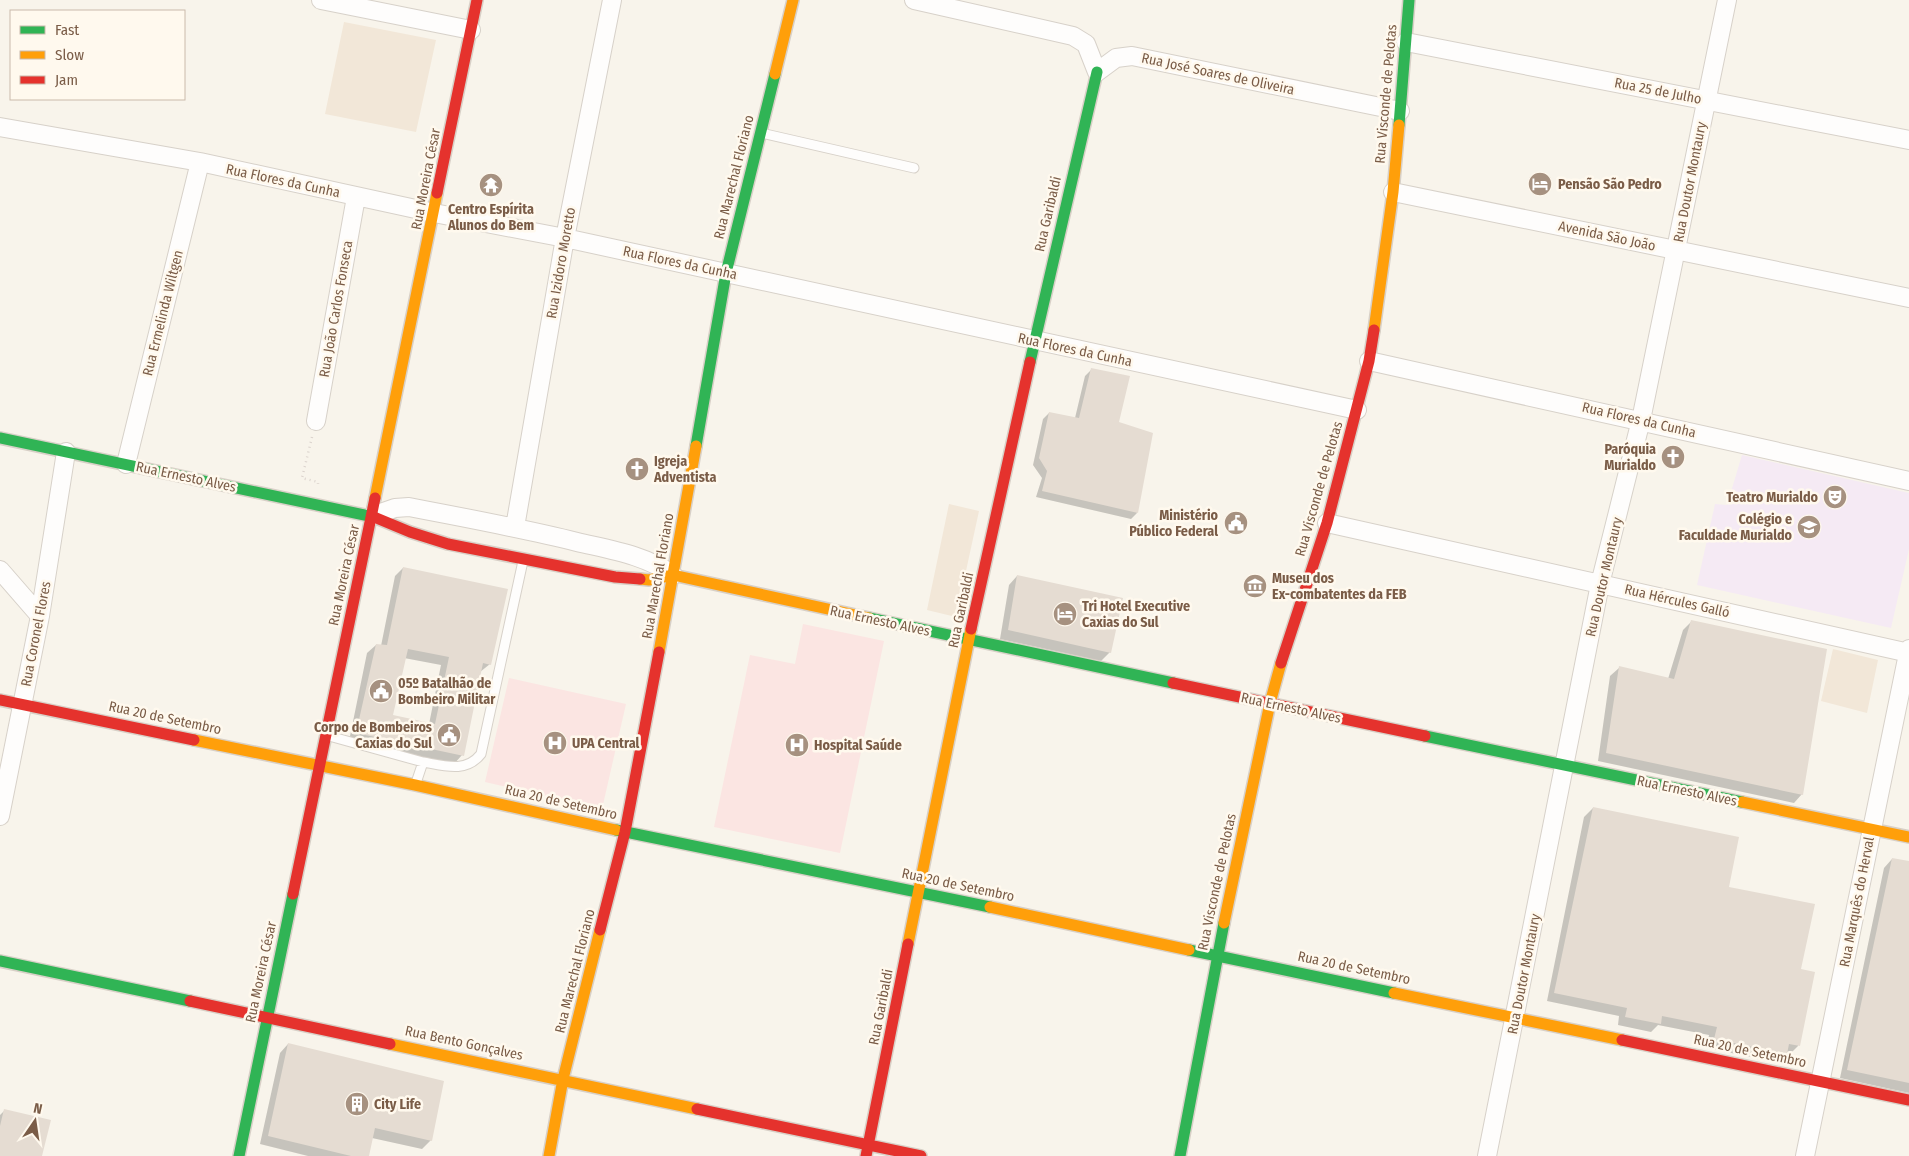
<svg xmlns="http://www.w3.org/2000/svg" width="1909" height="1156" font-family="'Fira Sans Condensed',sans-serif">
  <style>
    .residential { fill: #f2e7d8 }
    .education { fill: #f5eaf4 }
    .medical { fill: #fbe5e2 }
    .shadow { fill: #0003; fill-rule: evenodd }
    .building { fill: #e5dcd2; fill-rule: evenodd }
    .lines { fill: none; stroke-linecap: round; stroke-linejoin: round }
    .lane-casing { stroke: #d7d1c9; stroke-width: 11 }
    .street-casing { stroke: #d7d1c9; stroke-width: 20 }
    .fast-casing { stroke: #d8d0c7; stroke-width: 14 }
    .slow-casing { stroke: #d8d0c7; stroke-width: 14 }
    .jam-casing { stroke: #d8d0c7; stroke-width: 14 }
    .path { stroke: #dbd3cd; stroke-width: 2.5; stroke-dasharray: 1 4; stroke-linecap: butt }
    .lane { stroke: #fefdfc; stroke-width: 9 }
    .street { stroke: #fefdfc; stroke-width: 18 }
    .fast { stroke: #30b455; stroke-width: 11 }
    .slow { stroke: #ff9f0a; stroke-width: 11 }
    .jam { stroke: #e5322d; stroke-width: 11 }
    .labels { text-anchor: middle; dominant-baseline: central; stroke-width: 5; stroke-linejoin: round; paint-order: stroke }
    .street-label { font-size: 14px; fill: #7a5c47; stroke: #fff9ee }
    .poi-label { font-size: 14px; font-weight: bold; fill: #7a5c47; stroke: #fff9ee; text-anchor: start }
  </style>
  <rect width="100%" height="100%" fill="#f8f4eb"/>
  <!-- residential -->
  <path class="residential" d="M344,22L436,40L416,132L325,114Z
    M949,504L979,511L956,617L927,610Z
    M1833,649L1878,660L1867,713L1821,701Z"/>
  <!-- education -->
  <path class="education" d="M1742,455L1909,493V549L1891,628L1697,585L1715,504L1727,505Z"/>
  <!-- medical -->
  <path class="medical" d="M803,624L884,641L840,853L714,827L750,655L795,664Z
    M509,678L626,704L602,809L485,782Z"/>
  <!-- shadow -->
  <path class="shadow" d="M1091,370L1118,423L1137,513L1131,519L1036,497L1042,478L1033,465L1043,419L1049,413L1075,418L1085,376Z
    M403,568L490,664L480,672L462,755L454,764L349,741L367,653L376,645L381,646L395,576ZM404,658L441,665L429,724L392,716Z
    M1017,576L1110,652L1101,661L1000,639L1009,585Z
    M1691,622L1802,794L1794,803L1598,761L1610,676L1619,668L1668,679L1683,630Z
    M1593,808L1727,888L1800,970L1813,973L1798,1046L1790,1054L1786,1053L1777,1062L1706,1048L1709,1035L1658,1025L1651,1032L1618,1025L1619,1016L1547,1001L1584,817Z
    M1892,859L1909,862V1093L1840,1078L1884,868Z
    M288,1044L431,1140L422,1149L372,1138L368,1156H308L260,1144L280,1053Z
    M5,1110L41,1156H0V1115Z"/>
  <!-- building -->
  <path class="building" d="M1091,368L1130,376L1119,422L1153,433L1138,513L1042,491L1047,471L1039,458L1049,412L1079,418Z
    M403,567L508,589L491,665L483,663L464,756L356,733L376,644L387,645ZM408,649L449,657L435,724L393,715Z
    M1017,575L1123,598L1111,653L1008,630Z
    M1691,620L1827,649L1803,795L1606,753L1619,666L1674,679Z
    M1593,807L1739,837L1729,887L1815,904L1801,969L1815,972L1800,1046L1789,1044L1787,1054L1714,1039L1717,1027L1662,1016L1661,1024L1625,1017L1627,1008L1554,993Z
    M1892,858L1909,861V1083L1847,1070Z
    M288,1043L444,1081L432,1141L375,1128L369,1156H351L268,1136Z
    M4,1109L51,1120L42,1156H0V1126Z"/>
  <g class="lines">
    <!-- lane casing -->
    <g class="lane-casing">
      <path id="lane" d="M761,133L914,168
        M329,736L423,762
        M416,783L423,762C445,766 466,773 481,754L523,561"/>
    </g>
    <!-- street casing -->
    <g class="street-casing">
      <path id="street" d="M321,0L471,30
        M914,0L1073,36L1086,44L1097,72L1116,58L1132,56L1400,111
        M1406,42L1909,140
        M0,127L200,162L434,213L565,238L1357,410
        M1393,192L1909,298
        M1369,361L1909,481
        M316,421L356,197
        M126,464L200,162
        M372,516L395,508L409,507C465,518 521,528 577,542C611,550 645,555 673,575
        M1327,523L1909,653
        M515,527L565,238L612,0
        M0,570L40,616
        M0,816L40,616L66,452
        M1487,1156L1600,584L1641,420L1727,0
        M1805,1156L1909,649"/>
    </g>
    <!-- fast casing -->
    <g class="fast-casing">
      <path id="fast" d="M1399,125L1409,0
        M1030,362L1097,72
        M0,438L374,517
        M696,446L726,273L775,74
        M869,618L1173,683
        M1425,736L1742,802
        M616,830L990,907
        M1189,950L1394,993
        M0,961L190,1001
        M239,1156L293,894
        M1180,1156L1224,923"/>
    </g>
    <!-- slow casing -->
    <g class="slow-casing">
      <path id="slow" d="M775,74L793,0
        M1374,330L1393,192L1399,125
        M375,498L437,193
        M640,579L649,580L673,575L869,618
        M659,652L696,446
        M194,740L415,785L616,830
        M1742,802L1909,837
        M990,907L1189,950
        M1224,923L1270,703L1281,663
        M908,944L971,629
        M1394,993L1622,1040
        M390,1044L697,1109
        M549,1156L563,1079L600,930"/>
    </g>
    <!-- jam casing -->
    <g class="jam-casing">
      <path id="jam" d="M437,193L477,0
        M374,517L410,532L448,544L615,577L640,579
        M971,629L1030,362
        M1281,663L1327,523L1369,361L1374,330
        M1173,683L1425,736
        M0,700L194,740
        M293,894L375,498
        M600,930L625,832L659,652
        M190,1001L390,1044
        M1622,1040L1909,1100
        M697,1109L921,1156
        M866,1156L908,944"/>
    </g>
    <!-- path -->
    <path class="path" d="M312,437L302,478L318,482V484"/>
    <!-- lane -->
    <use href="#lane" class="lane"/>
    <!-- street -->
    <use href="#street" class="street"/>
    <!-- fast -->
    <use href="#fast" class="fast"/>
    <!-- slow -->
    <use href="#slow" class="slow"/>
    <!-- jam -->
    <use href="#jam" class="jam"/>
  </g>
  <!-- icons -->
  <defs>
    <g id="hotel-disc" transform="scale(1.25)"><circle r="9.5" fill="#a69180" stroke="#fff9ee"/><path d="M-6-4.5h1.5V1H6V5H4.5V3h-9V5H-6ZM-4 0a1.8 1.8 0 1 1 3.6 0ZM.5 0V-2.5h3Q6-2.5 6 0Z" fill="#fff"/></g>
    <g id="temple-disc" transform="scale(1.25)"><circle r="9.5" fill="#a69180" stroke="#fff9ee"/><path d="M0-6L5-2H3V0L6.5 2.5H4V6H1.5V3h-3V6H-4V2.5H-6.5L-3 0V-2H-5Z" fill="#fff"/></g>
    <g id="church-disc" transform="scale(1.25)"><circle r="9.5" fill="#a69180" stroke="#fff9ee"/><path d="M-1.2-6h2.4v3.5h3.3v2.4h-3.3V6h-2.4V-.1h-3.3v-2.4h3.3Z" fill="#fff"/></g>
    <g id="theatre-disc" transform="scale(1.25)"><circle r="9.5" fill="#a69180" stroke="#fff9ee"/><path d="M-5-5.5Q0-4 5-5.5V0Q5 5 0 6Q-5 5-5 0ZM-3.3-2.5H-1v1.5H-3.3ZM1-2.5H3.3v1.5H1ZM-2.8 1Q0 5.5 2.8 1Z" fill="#fff"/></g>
    <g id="civic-disc" transform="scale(1.25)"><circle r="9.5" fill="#a69180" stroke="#fff9ee"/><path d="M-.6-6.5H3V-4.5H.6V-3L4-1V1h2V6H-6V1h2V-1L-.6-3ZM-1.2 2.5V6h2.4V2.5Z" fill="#fff"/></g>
    <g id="school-disc" transform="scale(1.25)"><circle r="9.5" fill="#a69180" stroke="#fff9ee"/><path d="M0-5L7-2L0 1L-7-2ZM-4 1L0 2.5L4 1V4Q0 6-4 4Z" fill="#fff"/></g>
    <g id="museum-disc" transform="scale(1.25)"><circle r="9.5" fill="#a69180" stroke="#fff9ee"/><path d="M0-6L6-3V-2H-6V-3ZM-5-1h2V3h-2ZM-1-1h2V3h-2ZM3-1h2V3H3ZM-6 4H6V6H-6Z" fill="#fff"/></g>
    <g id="hospital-disc" transform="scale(1.25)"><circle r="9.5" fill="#a69180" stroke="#fff9ee"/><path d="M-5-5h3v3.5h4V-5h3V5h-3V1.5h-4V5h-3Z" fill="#fff"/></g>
    <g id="building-disc" transform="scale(1.25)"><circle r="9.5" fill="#a69180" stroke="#fff9ee"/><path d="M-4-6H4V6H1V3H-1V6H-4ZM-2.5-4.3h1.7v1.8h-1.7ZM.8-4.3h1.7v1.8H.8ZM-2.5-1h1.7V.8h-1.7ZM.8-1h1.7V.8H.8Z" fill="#fff"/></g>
  </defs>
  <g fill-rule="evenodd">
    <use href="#hotel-disc" x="1540" y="184"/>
    <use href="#temple-disc" x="491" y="185"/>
    <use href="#church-disc" x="1673" y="457"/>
    <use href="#church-disc" x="637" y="469"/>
    <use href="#theatre-disc" x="1835" y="497"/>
    <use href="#civic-disc" x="1236" y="523"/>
    <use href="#school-disc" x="1809" y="527"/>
    <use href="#museum-disc" x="1255" y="586"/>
    <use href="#hotel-disc" x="1065" y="614"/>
    <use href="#civic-disc" x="381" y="691"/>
    <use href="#civic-disc" x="449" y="735"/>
    <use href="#hospital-disc" x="555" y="743"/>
    <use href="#hospital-disc" x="797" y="745"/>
    <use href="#building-disc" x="357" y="1104"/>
  </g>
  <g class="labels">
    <!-- street labels -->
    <g class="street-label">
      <text transform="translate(1218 74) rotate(12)">Rua José Soares de Oliveira</text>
      <text transform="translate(1658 91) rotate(11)">Rua 25 de Julho</text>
      <text transform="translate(1386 94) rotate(-85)">Rua Visconde de Pelotas</text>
      <text transform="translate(734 177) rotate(-76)">Rua Marechal Floriano</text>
      <text transform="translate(426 179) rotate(-79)">Rua Moreira César</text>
      <text transform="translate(283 181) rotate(12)">Rua Flores da Cunha</text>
      <text transform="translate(1690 182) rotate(-79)">Rua Doutor Montaury</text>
      <text transform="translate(1048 214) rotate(-77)">Rua Garibaldi</text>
      <text transform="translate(1607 236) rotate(12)">Avenida São João</text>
      <text transform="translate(561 263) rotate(-80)">Rua Izidoro Moretto</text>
      <text transform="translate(680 263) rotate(12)">Rua Flores da Cunha</text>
      <text transform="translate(336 309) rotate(-80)">Rua João Carlos Fonseca</text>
      <text transform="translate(163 313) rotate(-76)">Rua Ermelinda Wiltgen</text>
      <text transform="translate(1075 350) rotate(12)">Rua Flores da Cunha</text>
      <text transform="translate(1639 420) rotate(13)">Rua Flores da Cunha</text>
      <text transform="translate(186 477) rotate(12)">Rua Ernesto Alves</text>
      <text transform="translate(1319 489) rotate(-74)">Rua Visconde de Pelotas</text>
      <text transform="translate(344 575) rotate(-78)">Rua Moreira César</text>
      <text transform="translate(658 576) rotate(-80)">Rua Marechal Floriano</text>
      <text transform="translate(1604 577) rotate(-77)">Rua Doutor Montaury</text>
      <text transform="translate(1677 601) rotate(13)">Rua Hércules Galló</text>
      <text transform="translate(961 610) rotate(-78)">Rua Garibaldi</text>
      <text transform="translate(880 621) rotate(12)">Rua Ernesto Alves</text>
      <text transform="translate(36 634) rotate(-79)">Rua Coronel Flores</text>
      <text transform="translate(1291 708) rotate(12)">Rua Ernesto Alves</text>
      <text transform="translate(165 718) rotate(12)">Rua 20 de Setembro</text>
      <text transform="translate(1687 791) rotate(12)">Rua Ernesto Alves</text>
      <text transform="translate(561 802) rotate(13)">Rua 20 de Setembro</text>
      <text transform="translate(1217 882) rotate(-78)">Rua Visconde de Pelotas</text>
      <text transform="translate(958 885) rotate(12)">Rua 20 de Setembro</text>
      <text transform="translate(1857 902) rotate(-79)">Rua Marquês do Herval</text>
      <text transform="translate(1354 968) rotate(12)">Rua 20 de Setembro</text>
      <text transform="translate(575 971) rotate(-76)">Rua Marechal Floriano</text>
      <text transform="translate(261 972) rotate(-78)">Rua Moreira César</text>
      <text transform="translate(1524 974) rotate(-79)">Rua Doutor Montaury</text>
      <text transform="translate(881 1007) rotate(-79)">Rua Garibaldi</text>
      <text transform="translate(464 1043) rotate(12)">Rua Bento Gonçalves</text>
      <text transform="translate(1750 1051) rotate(12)">Rua 20 de Setembro</text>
    </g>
    <!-- poi labels -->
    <g class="poi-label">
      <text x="1558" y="184">Pensão São Pedro</text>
      <text x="491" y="209" text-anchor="middle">Centro Espírita<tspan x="491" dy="16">Alunos do Bem</tspan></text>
      <text x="1656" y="449" text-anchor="end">Paróquia<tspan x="1656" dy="16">Murialdo</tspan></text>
      <text x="654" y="461">Igreja<tspan x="654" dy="16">Adventista</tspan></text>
      <text x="1818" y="497" text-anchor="end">Teatro Murialdo</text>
      <text x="1218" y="515" text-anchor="end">Ministério<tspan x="1218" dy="16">Público Federal</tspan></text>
      <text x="1792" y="519" text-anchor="end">Colégio e<tspan x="1792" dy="16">Faculdade Murialdo</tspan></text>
      <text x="1272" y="578">Museu dos<tspan x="1272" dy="16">Ex-combatentes da FEB</tspan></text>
      <text x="1082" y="606">Tri Hotel Executive<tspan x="1082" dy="16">Caxias do Sul</tspan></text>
      <text x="398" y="683">05º Batalhão de<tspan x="398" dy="16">Bombeiro Militar</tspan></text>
      <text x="432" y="727" text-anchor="end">Corpo de Bombeiros<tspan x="432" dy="16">Caxias do Sul</tspan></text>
      <text x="572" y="743">UPA Central</text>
      <text x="814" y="745">Hospital Saúde</text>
      <text x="374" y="1104">City Life</text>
    </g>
  </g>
  <!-- legend -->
  <rect x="10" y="10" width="175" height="90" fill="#fff9ee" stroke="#cabaab"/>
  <rect x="20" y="26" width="25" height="8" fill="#30b455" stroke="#cabaab"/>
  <text x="55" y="35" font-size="15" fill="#7a5c47">Fast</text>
  <rect x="20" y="51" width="25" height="8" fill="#ff9f0a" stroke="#cabaab"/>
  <text x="55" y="60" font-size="15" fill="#7a5c47">Slow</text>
  <rect x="20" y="76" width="25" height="8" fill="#e5322d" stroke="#cabaab"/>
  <text x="55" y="85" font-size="15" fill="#7a5c47">Jam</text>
  <!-- north arrow -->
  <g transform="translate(35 1121) rotate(13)" stroke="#fff9ee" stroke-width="4" paint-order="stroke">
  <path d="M0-4L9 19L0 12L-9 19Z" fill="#7a5c47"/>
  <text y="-8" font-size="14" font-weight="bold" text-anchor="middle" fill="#7a5c47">N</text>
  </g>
</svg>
